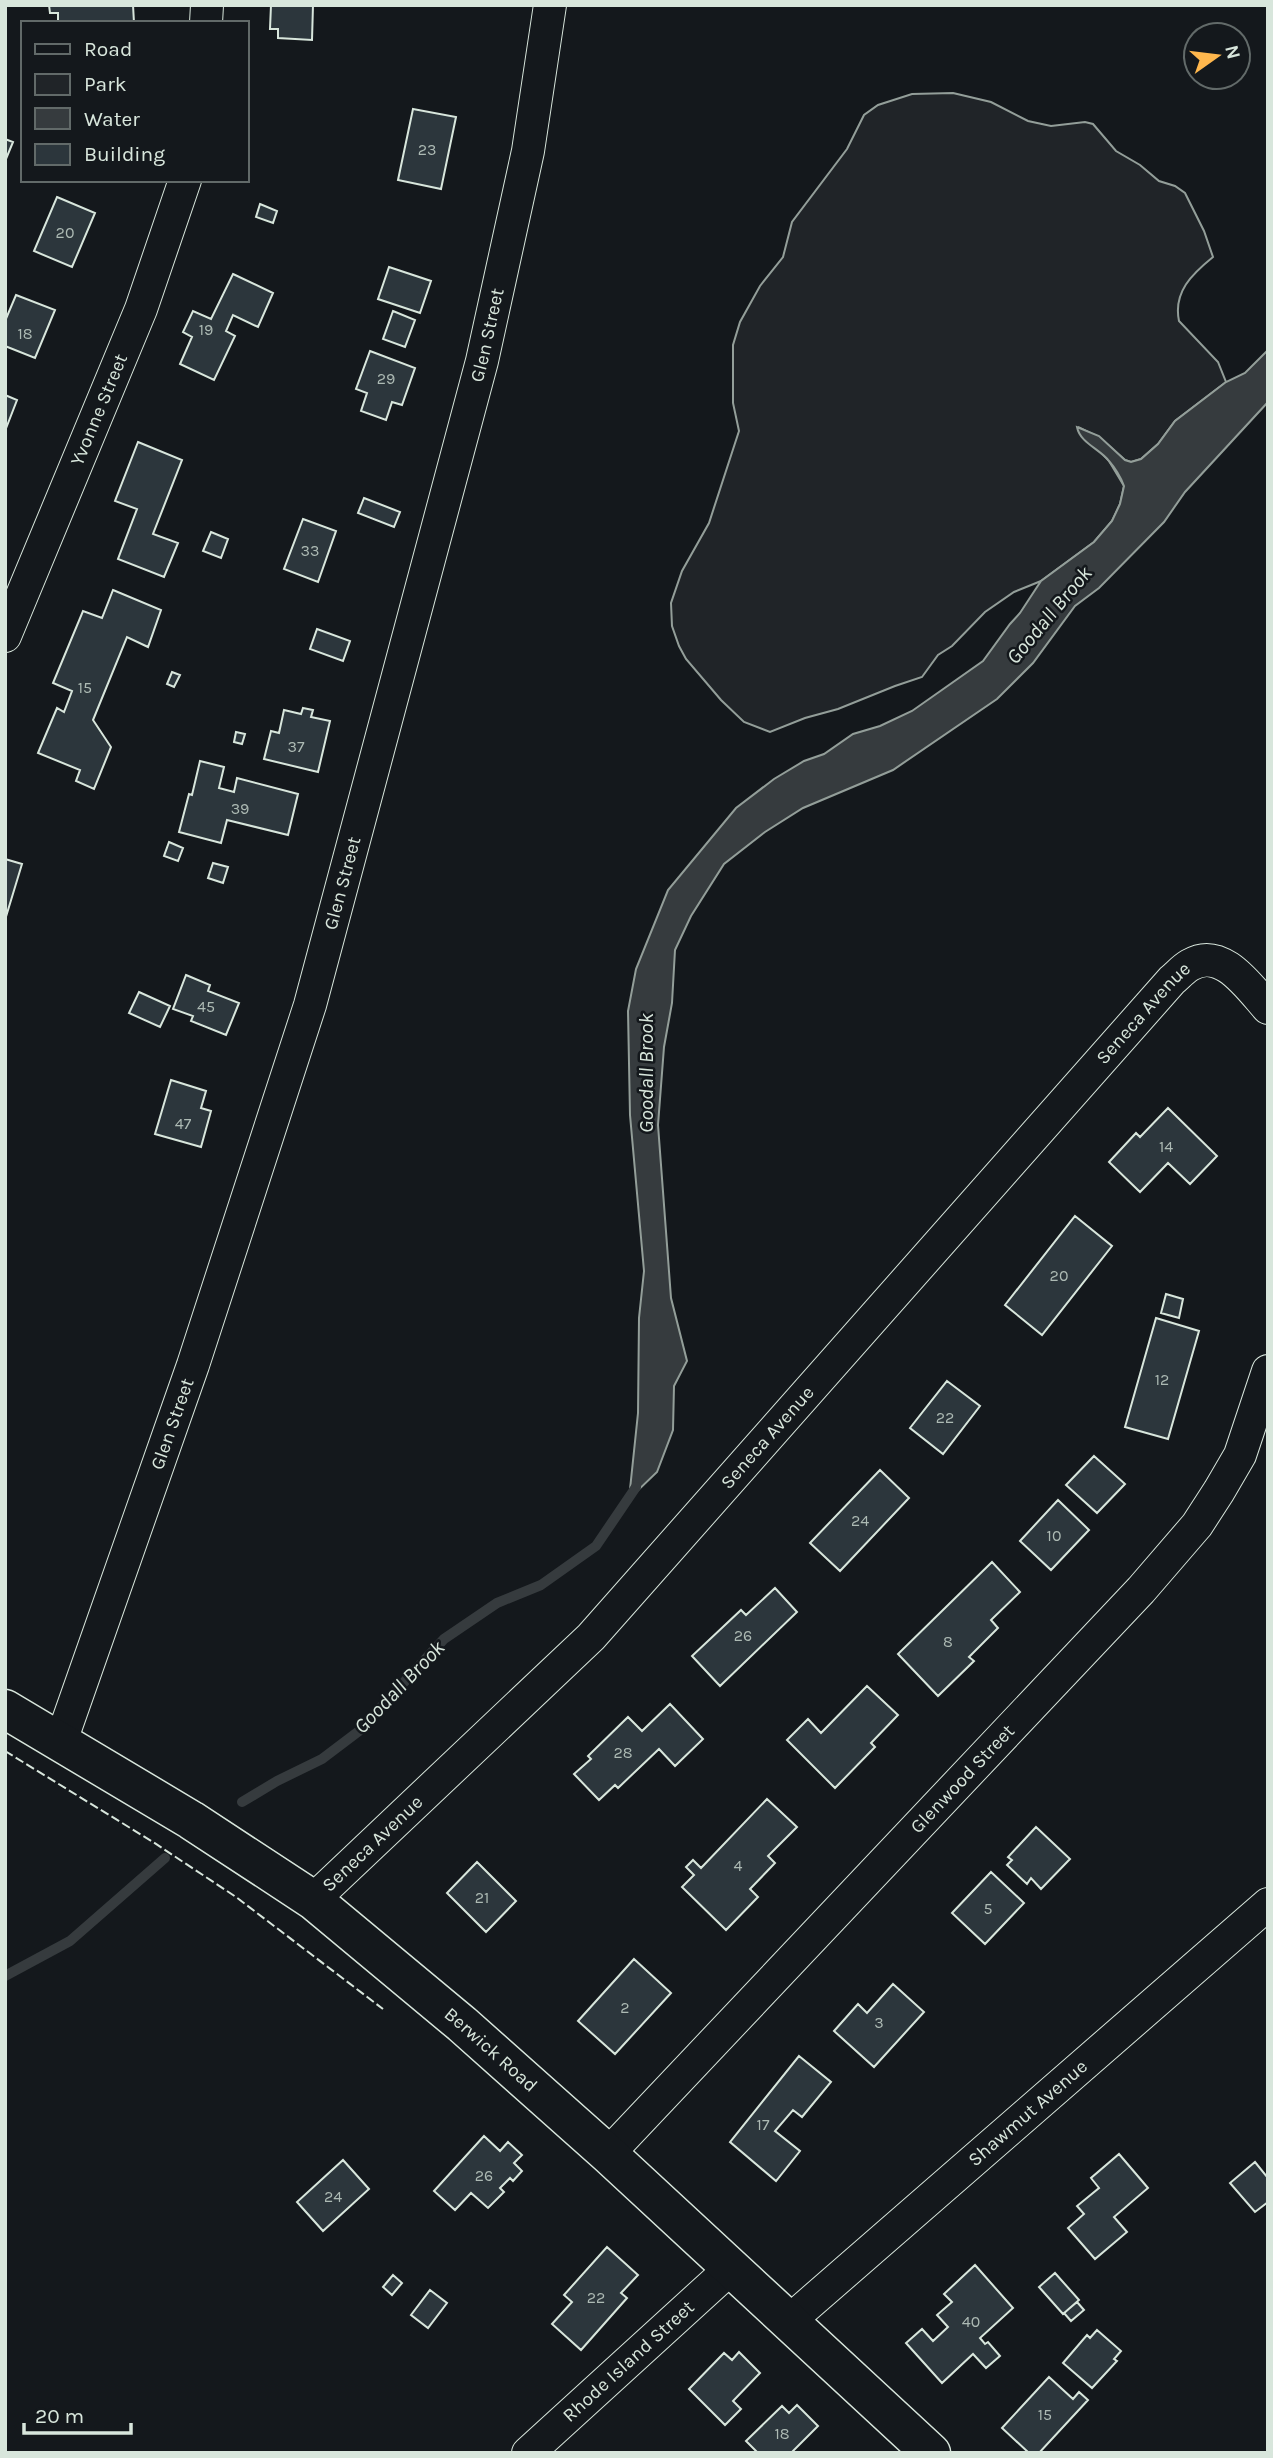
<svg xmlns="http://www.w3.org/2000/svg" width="1273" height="2458" font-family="Karla,sans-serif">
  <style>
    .green { fill: #202428; stroke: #939e99; stroke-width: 2 }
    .water { fill: #363b3e; stroke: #939e99; stroke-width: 2 }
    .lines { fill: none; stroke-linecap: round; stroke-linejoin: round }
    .stream { stroke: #363b3e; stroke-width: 10 }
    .building { fill: #2c363c; stroke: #d8e6dc; stroke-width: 2 }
    .street-casing { stroke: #d8e6dc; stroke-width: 34 }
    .secondary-casing { stroke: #d8e6dc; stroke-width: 41 }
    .street { stroke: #14181c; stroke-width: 32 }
    .secondary { stroke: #14181c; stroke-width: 38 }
    .fence { stroke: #d8e6dc; stroke-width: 2; stroke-dasharray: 9 3.5; stroke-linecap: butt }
    .labels { text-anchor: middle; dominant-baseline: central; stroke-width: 5; stroke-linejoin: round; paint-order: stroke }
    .number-label { font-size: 16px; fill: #adbab4 }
    .street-label { font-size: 19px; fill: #d8e6dc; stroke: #14181c }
    .water-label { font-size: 21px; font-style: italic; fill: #d8e6dc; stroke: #14181c }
  </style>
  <rect width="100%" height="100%" fill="#14181c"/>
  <!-- green -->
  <path class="green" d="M953,93L991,102L1028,121L1051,126L1085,122L1093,124L1116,151L1140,165L1159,181L1175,186L1185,193L1204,231L1213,257C1192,274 1173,292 1179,321L1218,362L1226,382L1175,421L1158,444L1141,459L1131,462L1125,460L1099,437L1078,427L1109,461L1124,486L1120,504L1112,521L1094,542L1041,581L1014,592L985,612L952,646L938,655L922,677L895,686L838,709L805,718L770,732L744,722L721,700L686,659L679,646L672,626L671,603L682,571L709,523L739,431L733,403V345L740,322L760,286L783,257L792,222L847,149L864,115L878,105L912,94Z"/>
  <!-- water -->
  <path class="water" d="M1268,350V402L1185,492L1164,522L1099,588L1075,606L1033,663L997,699L893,770L803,808L765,832L724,864L691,916L675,950L672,1003L664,1047L658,1125L671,1298L687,1361L674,1386L673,1430L657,1472L629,1499L638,1413L639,1318L644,1271L630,1115L628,1011L636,969L668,890L736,808L774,779L804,761L824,754L853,734L880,726L912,711L983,661L1010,624L1020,613L1041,581L1094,542L1112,521L1120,504L1124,486C1121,478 1115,468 1109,461C1100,449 1080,443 1077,427L1099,436L1125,460L1131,462L1141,459L1158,444L1175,421L1226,382L1245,373Z"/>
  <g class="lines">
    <!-- stream -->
    <path class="stream" d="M242,1802L277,1781L322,1759L359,1731L444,1639L497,1603L541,1585L596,1546L636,1487
      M5,1976L70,1941L165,1858"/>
  </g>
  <!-- building -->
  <path class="building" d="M49,5H133L134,23H58V13H50Z
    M271,5H313L312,40L278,38V29H270Z
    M413,109L456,117L441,189L398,180Z
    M5,139L13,142L6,159H5Z
    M57,197L95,213L72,267L34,251Z
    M260,204L277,211L273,223L256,217Z
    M389,267L431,281L420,313L378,299Z
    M233,274L273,293L258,327L233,315L226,331L235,336L214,380L180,364L192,337L183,332L193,311L211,319Z
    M16,295L55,310L35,358L5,346V321Z
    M393,311L415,320L405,347L383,339Z
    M370,351L415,368L402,405L392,402L386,420L361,411L367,393L356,389Z
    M5,395L17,400L5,431Z
    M138,442L182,460L153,534L178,543L164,577L118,559L137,509L115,501Z
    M364,498L400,512L394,527L358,513Z
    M303,519L336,531L318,582L284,569Z
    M211,532L228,539L221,558L203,551Z
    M113,590L161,610L148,647L127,637L93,720L111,747L94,789L76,781L80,770L38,753L57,708L64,712L72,691L53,683L83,611L102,618Z
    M317,629L350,641L343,661L310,649Z
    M172,672L180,675L174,687L167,684Z
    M303,708L313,710L311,717L330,721L318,772L264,759L271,731L279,733L284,710L301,714Z
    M236,732L245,734L242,744L234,742Z
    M200,761L224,767L219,788L234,792L237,778L298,794L288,835L227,820L221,843L179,832L189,794L192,795Z
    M169,842L183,848L178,861L164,856Z
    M5,859L22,864L5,920Z
    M213,863L228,867L223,883L208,878Z
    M186,975L210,985L208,991L239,1003L226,1035L191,1021L193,1016L173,1009Z
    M139,992L170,1006L160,1027L129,1013Z
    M171,1080L206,1091L201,1108L211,1111L201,1147L155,1134Z
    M1168,1108L1217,1156L1190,1184L1168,1163L1140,1192L1109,1162L1136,1133L1140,1137Z
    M1075,1216L1112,1246L1042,1335L1005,1305Z
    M1166,1294L1183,1299L1179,1318L1161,1313Z
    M1156,1318L1199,1331L1168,1439L1125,1427Z
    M947,1381L980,1406L943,1454L910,1428Z
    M1094,1456L1125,1484L1097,1513L1066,1485Z
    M880,1470L909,1498L840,1571L810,1543Z
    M1058,1500L1089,1530L1051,1570L1020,1541Z
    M992,1562L1020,1592L991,1620L998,1628L969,1657L974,1661L938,1696L898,1654Z
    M775,1588L797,1612L720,1686L692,1656L741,1610L746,1615Z
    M867,1686L898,1715L871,1743L875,1747L835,1788L787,1740L808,1719L821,1733Z
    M670,1704L703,1739L675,1766L659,1749L618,1788L615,1785L599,1800L574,1774L591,1759L588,1756L628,1717L642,1731Z
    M767,1799L797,1827L768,1856L775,1863L750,1889L758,1897L726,1930L682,1887L694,1875L686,1867L693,1860L701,1868Z
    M1036,1827L1070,1859L1041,1889L1031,1878L1027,1884L1007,1865L1012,1860L1008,1857Z
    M477,1862L516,1901L486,1932L447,1893Z
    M991,1872L1024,1903L985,1944L952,1913Z
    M634,1959L671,1993L615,2054L578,2021Z
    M893,1984L924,2012L874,2067L834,2031L858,2004L867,2013Z
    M799,2056L831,2082L802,2117L793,2110L775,2131L800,2151L776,2181L730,2142Z
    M484,2136L500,2151L508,2142L522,2155L514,2163L522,2171L513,2181L510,2178L500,2188L504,2192L488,2208L471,2193L455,2210L434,2191Z
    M1119,2154L1148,2188L1114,2217L1127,2232L1095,2259L1068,2228L1084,2214L1077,2206L1099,2188L1091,2178Z
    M343,2160L369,2189L323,2231L297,2202Z
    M1255,2162L1268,2178V2202L1255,2212L1230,2183Z
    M607,2247L638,2275L621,2293L627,2298L581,2350L552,2324L572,2302L564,2295Z
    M975,2265L1013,2308L980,2338L985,2344L988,2342L1000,2356L986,2368L973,2354L942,2383L906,2343L922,2329L933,2341L948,2327L937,2315L952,2302L944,2294Z
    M1055,2273L1079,2300L1063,2314L1039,2287Z
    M393,2275L402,2283L392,2295L383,2287Z
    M430,2290L447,2303L428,2328L411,2315Z
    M1077,2302L1084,2310L1071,2321L1064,2313Z
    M1097,2330L1121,2351L1114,2359L1117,2361L1092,2388L1063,2363L1087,2335L1090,2338Z
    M739,2352L760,2373L733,2401L741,2409L725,2425L689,2389L724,2353L732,2360Z
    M1049,2377L1073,2399L1079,2392L1088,2400L1039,2453H1029L1002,2428Z
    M797,2405L818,2426L791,2453H758L746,2441L782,2406L789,2413Z"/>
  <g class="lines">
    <!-- street casing -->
    <g class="street-casing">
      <g id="street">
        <path d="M206,23L207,5"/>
        <path id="s1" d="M5,636L141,309L185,180"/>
        <path id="s2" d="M61,1741L193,1365L310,1005L482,361L528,151L550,5"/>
        <path id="s3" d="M313,1900L591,1637L1172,980C1178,975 1183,969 1190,965C1222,946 1249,987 1268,1008"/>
        <path id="s4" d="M608,2154L1141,1590L1197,1525L1219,1491L1240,1455L1268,1371"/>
        <path id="s5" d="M788,2322L1268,1904"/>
        <path id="s6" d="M528,2453L731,2268"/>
      </g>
    </g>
    <!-- secondary casing -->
    <g class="secondary-casing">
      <g id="secondary">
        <path id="s7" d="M5,1709L191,1820L313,1900L462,2024L608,2154L931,2453"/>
      </g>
    </g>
    <!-- street -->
    <use href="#street" class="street"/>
    <!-- secondary -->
    <use href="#secondary" class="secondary"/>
    <!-- fence -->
    <path class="fence" d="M5,1751L153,1842L236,1897L383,2009"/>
  </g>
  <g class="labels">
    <!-- number labels -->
    <g class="number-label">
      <text x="427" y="149">23</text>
      <text x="65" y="232">20</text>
      <text x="206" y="329">19</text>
      <text x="25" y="333">18</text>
      <text x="386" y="378">29</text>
      <text x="310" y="550">33</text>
      <text x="85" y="687">15</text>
      <text x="296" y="746">37</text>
      <text x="240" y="808">39</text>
      <text x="206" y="1006">45</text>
      <text x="183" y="1123">47</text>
      <text x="1166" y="1146">14</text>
      <text x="1059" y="1275">20</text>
      <text x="1162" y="1379">12</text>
      <text x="945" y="1417">22</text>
      <text x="860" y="1520">24</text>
      <text x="1054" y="1535">10</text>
      <text x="743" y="1635">26</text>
      <text x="948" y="1641">8</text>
      <text x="623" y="1752">28</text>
      <text x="738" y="1865">4</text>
      <text x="482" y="1897">21</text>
      <text x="988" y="1908">5</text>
      <text x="625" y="2007">2</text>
      <text x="879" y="2022">3</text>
      <text x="763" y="2124">17</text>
      <text x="484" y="2175">26</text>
      <text x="333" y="2196">24</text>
      <text x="596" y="2297">22</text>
      <text x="971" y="2321">40</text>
      <text x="1045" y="2414">15</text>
      <text x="782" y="2433">18</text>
    </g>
    <!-- street labels -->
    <g class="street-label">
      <text stroke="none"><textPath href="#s2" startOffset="1470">Glen Street</textPath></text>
      <text stroke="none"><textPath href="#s1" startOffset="245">Yvonne Street</textPath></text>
      <text stroke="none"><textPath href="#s2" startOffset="903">Glen Street</textPath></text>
      <text stroke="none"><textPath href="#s3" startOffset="1216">Seneca Avenue</textPath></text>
      <text stroke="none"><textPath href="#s2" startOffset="336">Glen Street</textPath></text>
      <text stroke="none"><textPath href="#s3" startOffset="649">Seneca Avenue</textPath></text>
      <text stroke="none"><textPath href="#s4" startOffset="516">Glenwood Street</textPath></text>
      <text stroke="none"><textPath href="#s3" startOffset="82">Seneca Avenue</textPath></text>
      <text stroke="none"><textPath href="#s7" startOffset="595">Berwick Road</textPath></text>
      <text stroke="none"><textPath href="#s5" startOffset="318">Shawmut Avenue</textPath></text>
      <text stroke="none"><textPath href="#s6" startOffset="136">Rhode Island Street</textPath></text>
    </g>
    <!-- water labels -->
    <g class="water-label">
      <text transform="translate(1049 615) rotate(-50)">Goodall Brook</text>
      <text transform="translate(646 1073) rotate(-90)">Goodall Brook</text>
      <text transform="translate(399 1687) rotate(-46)">Goodall Brook</text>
    </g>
  </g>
  <!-- border -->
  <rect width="1273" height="2458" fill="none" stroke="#d8e6dc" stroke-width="14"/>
  <!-- legend -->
  <rect x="21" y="21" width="228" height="161" fill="#14181c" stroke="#626a69" stroke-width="2"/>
  <rect x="35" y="44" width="35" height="10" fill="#14181c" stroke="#626a69" stroke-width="2"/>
  <text x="84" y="56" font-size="21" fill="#d8e6dc">Road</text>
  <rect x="35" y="74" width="35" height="21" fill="#202428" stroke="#626a69" stroke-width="2"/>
  <text x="84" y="91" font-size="21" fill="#d8e6dc">Park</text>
  <rect x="35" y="108" width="35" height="21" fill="#363b3e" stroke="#626a69" stroke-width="2"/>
  <text x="84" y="126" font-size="21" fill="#d8e6dc">Water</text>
  <rect x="35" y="144" width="35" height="21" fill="#2c363c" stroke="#626a69" stroke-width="2"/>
  <text x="84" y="161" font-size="21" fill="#d8e6dc">Building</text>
  <!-- north arrow -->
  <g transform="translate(1217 56) rotate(76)"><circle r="33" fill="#14181c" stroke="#626a69" stroke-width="2"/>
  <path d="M0-5L12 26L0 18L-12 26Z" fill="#ffb74d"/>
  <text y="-10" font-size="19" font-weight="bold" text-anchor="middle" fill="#d8e6dc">N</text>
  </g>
  <!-- scale -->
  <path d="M24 2423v10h107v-10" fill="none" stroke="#d8e6dc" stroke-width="3.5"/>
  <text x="35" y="2423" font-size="21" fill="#d8e6dc" stroke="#14181c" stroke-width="5" paint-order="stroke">20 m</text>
</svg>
